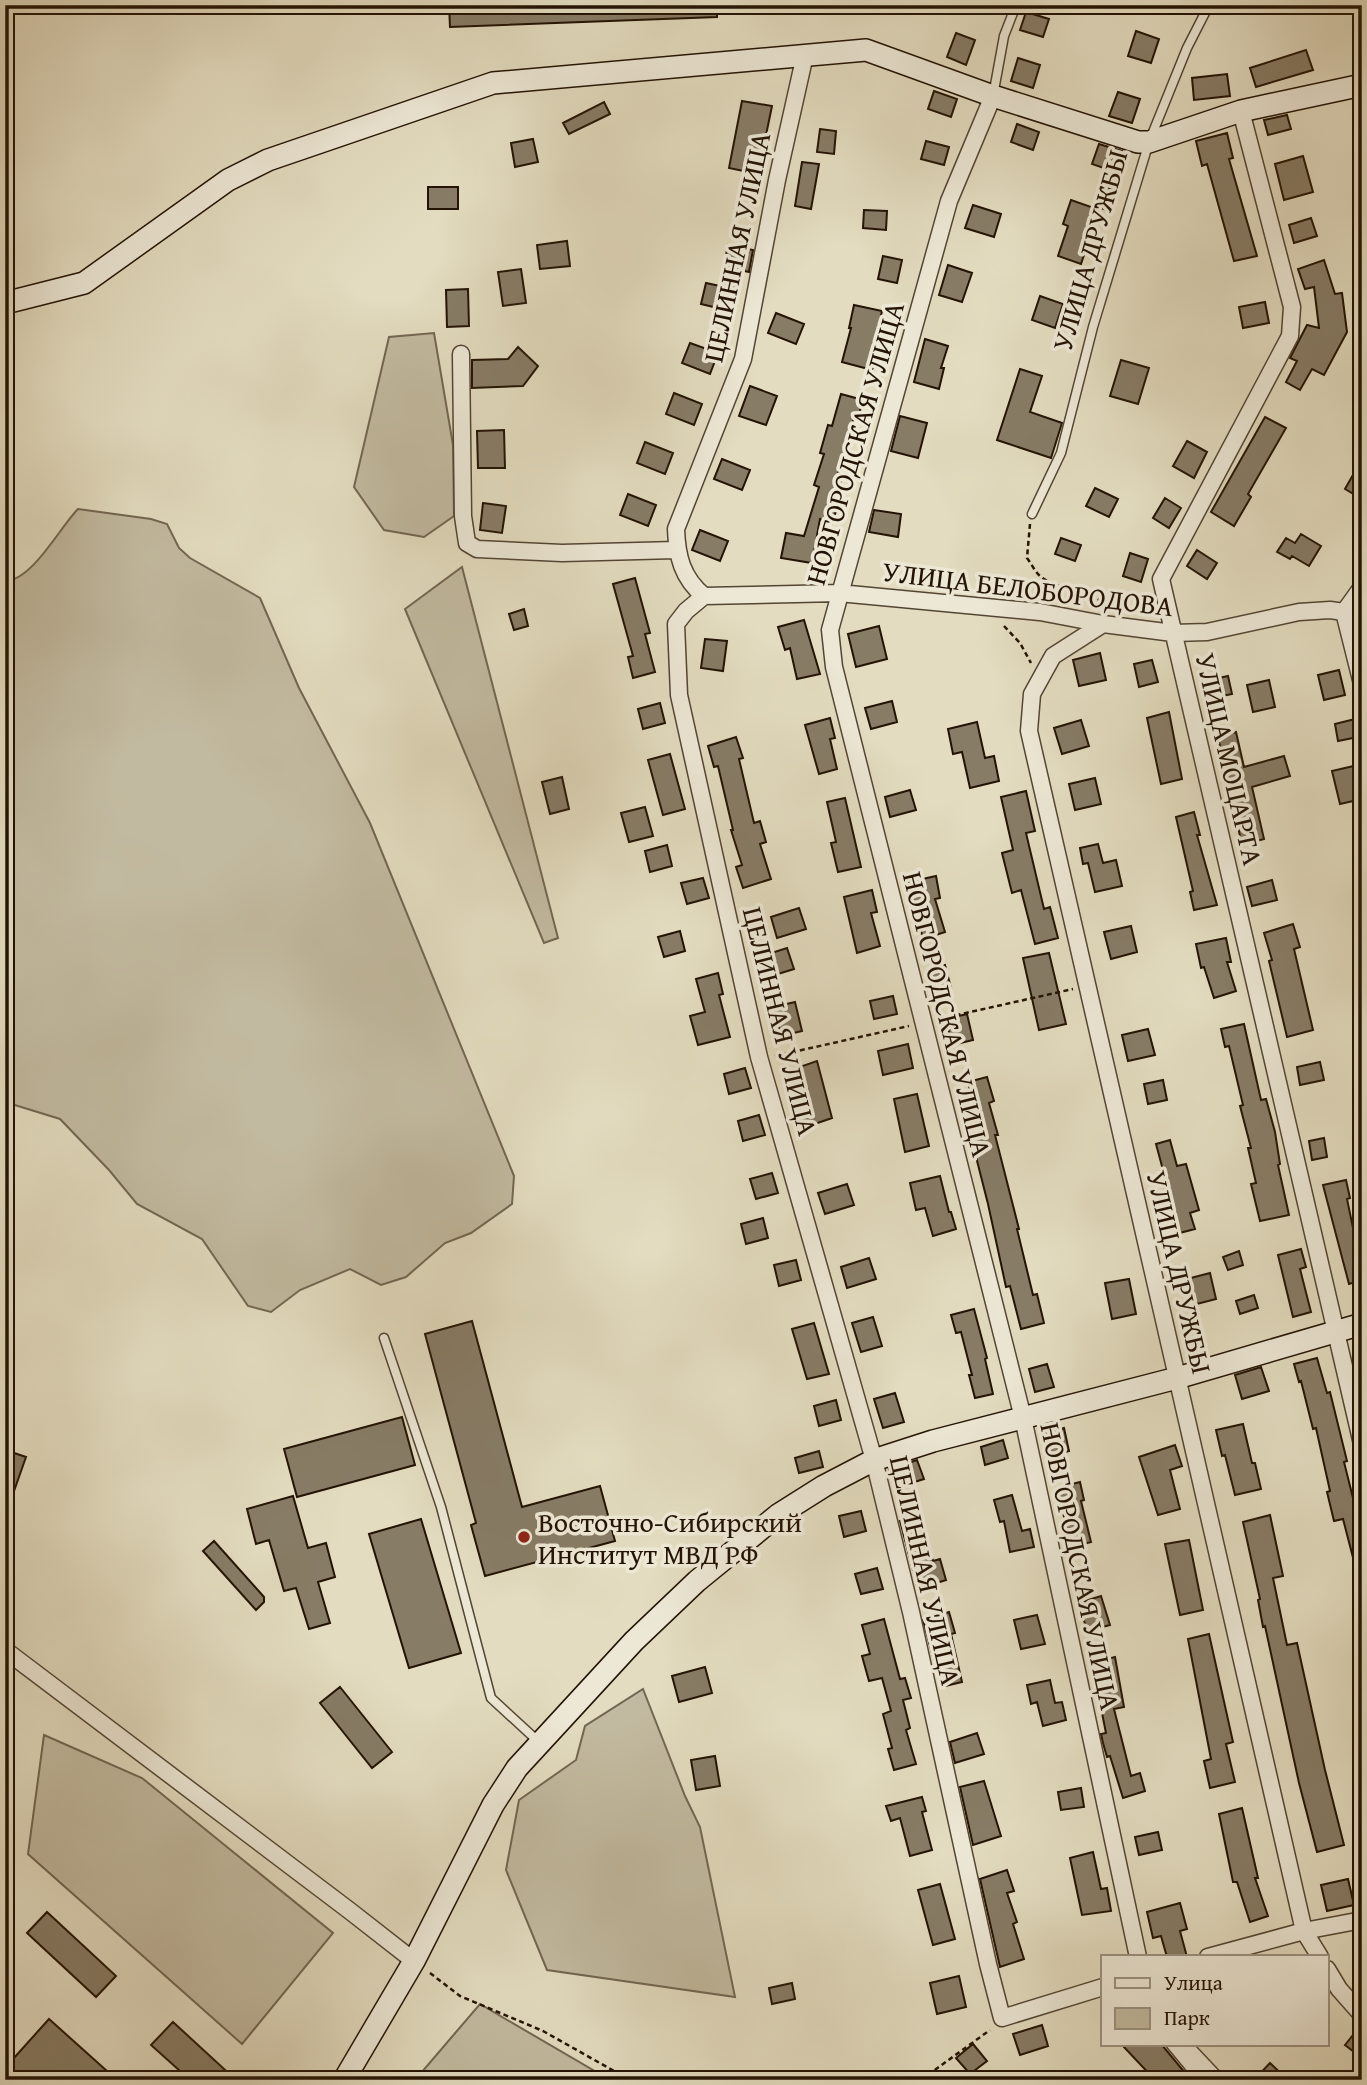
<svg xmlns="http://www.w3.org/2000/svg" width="1367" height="2085" font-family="'Gentium Book Plus',serif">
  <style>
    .green { fill: #c2baa0; stroke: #726652; stroke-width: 2 }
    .building { fill: #877c66; stroke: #231304; stroke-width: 2 }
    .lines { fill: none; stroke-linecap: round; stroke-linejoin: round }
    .lane-casing { stroke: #534533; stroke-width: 11 }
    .street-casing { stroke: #534533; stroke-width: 19 }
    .secondary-casing { stroke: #231304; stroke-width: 24 }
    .path { stroke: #231304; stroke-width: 2.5; stroke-dasharray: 5 3.5; stroke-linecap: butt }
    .lane { stroke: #ede8d6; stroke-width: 8 }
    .street { stroke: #ede8d6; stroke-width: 16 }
    .secondary { stroke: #ede8d6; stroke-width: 21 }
    .poi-dot { fill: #8f2418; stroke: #ede8d6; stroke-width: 2.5 }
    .labels { text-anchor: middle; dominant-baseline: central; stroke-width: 7; stroke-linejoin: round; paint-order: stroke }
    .street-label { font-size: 28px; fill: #231304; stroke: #ede8d6 }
    .poi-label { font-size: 28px; fill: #231304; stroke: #ede8d6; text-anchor: start }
  </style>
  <rect width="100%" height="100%" fill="#e3dcc0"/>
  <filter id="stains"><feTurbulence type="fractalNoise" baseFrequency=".00286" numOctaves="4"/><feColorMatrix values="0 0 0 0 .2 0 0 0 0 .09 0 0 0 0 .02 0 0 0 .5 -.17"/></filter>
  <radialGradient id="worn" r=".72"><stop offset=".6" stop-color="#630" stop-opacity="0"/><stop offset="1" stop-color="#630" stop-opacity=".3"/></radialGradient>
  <!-- green -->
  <path class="green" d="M434,333L453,445L454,516L424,537L384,530L354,487L389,337Z
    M78,509L151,519L167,524L179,548L190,558L260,598L299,688L370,823L514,1176L512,1204L471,1233L445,1243L406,1277L381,1285L350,1269L300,1290L271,1312L248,1306L202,1239L137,1204L109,1170L60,1119L5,1102V581C32,581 60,527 78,509Z
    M462,567L558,938L544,943L405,609Z
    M643,1689L685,1796L700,1827L735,1997L547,1970L506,1870L519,1800L576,1760L585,1726Z
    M44,1735L142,1778L333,1933L242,2044L28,1854Z
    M480,2004L610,2080H415Z"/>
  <!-- building -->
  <path class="building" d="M449,5H717V17L450,27Z
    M1026,12L1049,19L1043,37L1020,30Z
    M1136,31L1159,39L1151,63L1128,56Z
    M956,33L975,40L966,65L947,57Z
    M1306,50L1313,70L1256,87L1250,68Z
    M1018,58L1040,65L1033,88L1011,81Z
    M1227,74L1230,96L1194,100L1192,78Z
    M934,91L957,99L951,117L928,109Z
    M1118,92L1140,99L1132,123L1109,116Z
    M742,101L772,106L758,174L729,168Z
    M604,102L610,114L569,134L563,123Z
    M1287,115L1291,129L1268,135L1264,120Z
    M1017,124L1039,132L1033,150L1011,142Z
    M820,129L836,131L834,154L817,152Z
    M1227,133L1233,158L1229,159L1257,256L1234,261L1207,164L1202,166L1196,141Z
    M533,139L538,162L515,167L511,143Z
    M926,141L949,147L944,165L921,159Z
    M1099,144L1122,151L1115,172L1092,164Z
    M1303,156L1313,192L1284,200L1275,164Z
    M802,162L819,164L811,209L795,206Z
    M1100,185L1117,190L1110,211L1094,206Z
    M428,187H458V209H428Z
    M1071,200L1094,208L1084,238L1089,240L1081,264L1058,256L1068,226L1063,224Z
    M973,205L1001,214L994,237L965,228Z
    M864,210L887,211L886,230L863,228Z
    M1311,218L1317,236L1294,243L1289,225Z
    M567,241L570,266L540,269L537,245Z
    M728,245L753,250L749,272L740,270L730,311L701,304L706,283L720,286Z
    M883,256L902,260L897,283L878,279Z
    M1324,260L1335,294L1342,293L1347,332L1324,375L1312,369L1300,390L1286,382L1297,361L1290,358L1307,325L1319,328L1314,287L1305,289L1298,269Z
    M948,265L972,273L962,302L939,295Z
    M521,269L526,303L503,306L498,272Z
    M468,289L469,326L447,327L446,290Z
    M1040,296L1063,304L1055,328L1032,320Z
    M1265,302L1269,323L1243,328L1239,307Z
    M854,305L882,311L875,345L879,346L872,370L842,362L851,328H849Z
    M776,313L804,324L796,344L768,333Z
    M925,339L948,346L941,368H944L939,389L914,382Z
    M690,343L718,353L710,374L682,363Z
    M518,347L538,366L523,386L472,388V360L508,359Z
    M1121,360L1149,368L1138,404L1110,396Z
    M1020,369L1042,376L1030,412L1062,423L1051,458L997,440Z
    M750,386L777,396L766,425L739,416Z
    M674,393L702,404L694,425L666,414Z
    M841,394L863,400L858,418L854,417L838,473L843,474L833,504L838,505L832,523L820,519L812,563L781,558L786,533L804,536L819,487L814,485L824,454L820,453L828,425L832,426Z
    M900,416L927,423L918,458L891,451Z
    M1265,417L1286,428L1248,494L1251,497L1234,526L1211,512Z
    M504,430L505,468H478L477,431Z
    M1187,441L1207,452L1194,478L1173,466Z
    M645,442L673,453L665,474L637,463Z
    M722,459L750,470L742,490L714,479Z
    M1362,459V499L1345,489Z
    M1095,488L1118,499L1109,517L1086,506Z
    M628,494L656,505L648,526L620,515Z
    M1165,498L1181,508L1169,528L1153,518Z
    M483,503L506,506L502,533L480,530Z
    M874,510L901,514L898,537L869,532Z
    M700,530L728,541L720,561L692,550Z
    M1301,534L1321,546L1309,566L1292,556L1290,559L1277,552L1286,538L1295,543Z
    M1061,538L1081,545L1075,561L1055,554Z
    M1197,550L1217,563L1207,579L1187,566Z
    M1130,553L1148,559L1141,582L1123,576Z
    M635,578L650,633L645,634L655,672L633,678L628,657L633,656L613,584Z
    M524,609L528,626L514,630L509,614Z
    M804,620L820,674L797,679L790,648L785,650L778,627Z
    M879,626L887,659L856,667L848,634Z
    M705,639L727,641L723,671L701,668Z
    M1100,653L1106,680L1079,686L1073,660Z
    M1152,660L1158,682L1139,687L1134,664Z
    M1339,670L1345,695L1324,700L1318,675Z
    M1228,676L1232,694L1208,699L1205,681Z
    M1269,680L1275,707L1253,712L1247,685Z
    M892,701L897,722L871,729L865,708Z
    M660,703L665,723L643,729L638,709Z
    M1169,712L1182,779L1161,784L1147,718Z
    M830,718L835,738L830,739L837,769L819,774L805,725Z
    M1355,719L1358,737L1338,741L1335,724Z
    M1081,720L1089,746L1062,754L1054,728Z
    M977,722L985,758L994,756L999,781L970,788L962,752L953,754L948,729Z
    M1236,732L1244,767L1284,756L1290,776L1252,787L1264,839L1242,845L1218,737Z
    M736,737L743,758L739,759L754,823L760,821L766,842L760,844L771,879L743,888L736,867L742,865L731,830H733L718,766L714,767L708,746Z
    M670,754L685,809L663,815L648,760Z
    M1358,765L1362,780V799L1340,804L1332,771Z
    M562,777L569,809L550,814L542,782Z
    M1095,778L1101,804L1075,810L1069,784Z
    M910,790L916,810L890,817L885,797Z
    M1026,791L1035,831L1026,833L1044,909L1050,907L1058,938L1035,944L1021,890L1012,893L1002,853L1013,850L1001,797Z
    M845,798L861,867L838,872L831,843L836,842L827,802Z
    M645,807L653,836L629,842L621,813Z
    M1194,812L1200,835H1197L1217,905L1194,910L1190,892L1193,891L1176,817Z
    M1098,844L1103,863L1116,860L1122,886L1095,892L1088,863L1083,864L1080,848Z
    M667,845L672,866L650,872L645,851Z
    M936,876L940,898L935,899L945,932L923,939L909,882Z
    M703,878L709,898L687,904L681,883Z
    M1272,880L1277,900L1252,906L1247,887Z
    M872,890L877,912L871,913L880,946L857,953L844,897Z
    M799,908L806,929L777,938L771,917Z
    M1293,924L1300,947L1294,949L1313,1030L1287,1037L1269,961L1272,960L1264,933Z
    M1131,926L1137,952L1111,959L1104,932Z
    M680,931L685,951L664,957L658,937Z
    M1226,938L1231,962H1227L1236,991L1214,998L1204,967L1201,968L1196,944Z
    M787,948L794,969L765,978L759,957Z
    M1049,953L1066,1024L1039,1030L1023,958Z
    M945,965L951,988L933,993L927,970Z
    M718,973L723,994L719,995L730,1037L698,1045L690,1016L705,1012L696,979Z
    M893,996L897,1014L874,1019L870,1001Z
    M795,1002L802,1031L781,1036L774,1007Z
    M967,1014L973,1040L952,1045L946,1019Z
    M1244,1024L1261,1100L1266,1099L1275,1132L1280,1164L1278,1165L1289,1215L1260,1221L1251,1184L1256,1183L1248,1148H1251L1240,1106L1243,1105L1229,1046L1225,1047L1221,1029Z
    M1148,1029L1155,1055L1128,1061L1122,1035Z
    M908,1044L913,1068L883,1075L878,1051Z
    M817,1061L832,1118L803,1128L797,1107L800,1106L788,1071Z
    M1320,1062L1324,1080L1300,1085L1297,1067Z
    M745,1068L751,1088L729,1094L724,1074Z
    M987,1077L994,1101L989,1103L998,1135H995L1019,1229H1017L1033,1295L1037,1294L1044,1323L1021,1329L1010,1286L1006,1287L988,1204L972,1141L970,1142L964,1120L977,1117L968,1082Z
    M1163,1080L1167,1100L1148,1104L1144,1084Z
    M917,1094L929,1146L905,1152L894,1099Z
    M759,1115L765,1135L743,1141L738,1121Z
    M1324,1138L1327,1157L1312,1160L1309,1141Z
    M1170,1140L1177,1166L1186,1164L1199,1210L1190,1213L1195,1229L1168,1236L1164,1221L1173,1219L1160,1171L1163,1170L1156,1144Z
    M772,1173L778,1193L756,1199L750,1179Z
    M940,1176L949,1212H951L956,1229L933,1236L925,1208L916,1210L910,1183Z
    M1346,1180L1350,1198L1347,1199L1359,1257H1362V1280L1349,1284L1323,1185Z
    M847,1184L854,1205L825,1214L818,1193Z
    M763,1218L768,1238L746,1244L741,1224Z
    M1301,1249L1306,1267L1300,1269L1311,1312L1293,1317L1278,1255Z
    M1239,1251L1243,1265L1228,1270L1223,1257Z
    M869,1258L876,1279L847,1288L841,1267Z
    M796,1260L801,1280L779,1286L774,1265Z
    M1210,1273L1216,1299L1189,1306L1183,1280Z
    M1129,1279L1136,1314L1112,1319L1105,1283Z
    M1254,1295L1258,1308L1240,1314L1236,1301Z
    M974,1309L987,1358L985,1359L993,1394L975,1398L969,1375H972L961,1332L956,1333L951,1315Z
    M873,1317L882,1346L861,1352L852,1323Z
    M472,1321L522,1507L600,1486L615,1541L485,1576L471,1525L476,1523L425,1334Z
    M814,1323L829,1374L807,1379L792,1329Z
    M1317,1358L1327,1393L1330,1392L1347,1461L1344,1462L1362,1534V1573H1357L1343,1519L1334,1521L1327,1492L1330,1491L1316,1428L1313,1429L1301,1381L1299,1382L1294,1364Z
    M1047,1364L1054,1387L1035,1392L1029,1369Z
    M1261,1367L1269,1391L1242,1399L1235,1375Z
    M895,1393L904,1422L883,1428L874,1399Z
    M836,1400L841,1420L819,1426L814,1406Z
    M402,1417L415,1465L297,1497L284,1449Z
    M1243,1424L1252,1463H1255L1261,1489L1235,1495L1225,1455L1222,1456L1216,1430Z
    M1064,1428L1069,1451L1051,1456L1045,1433Z
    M1003,1440L1008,1458L985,1465L981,1447Z
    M1175,1445L1182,1466L1170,1470L1180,1509L1158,1515L1139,1457Z
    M5,1450L26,1457L7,1511L5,1510Z
    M819,1451L823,1467L799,1473L795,1458Z
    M917,1460L924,1479L895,1488L889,1469Z
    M1080,1482L1084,1500L1081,1501L1091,1542L1068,1548L1064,1529H1067L1057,1488Z
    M1012,1495L1022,1531L1030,1529L1034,1547L1010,1552L1004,1521L1000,1522L994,1500Z
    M293,1496L308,1548L326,1543L335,1577L318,1582L330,1623L309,1629L296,1588L284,1591L269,1540L256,1544L247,1509Z
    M861,1511L866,1531L844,1537L839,1516Z
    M919,1515L933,1561L940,1559L946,1580L918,1589L900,1521Z
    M1270,1515L1283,1576L1273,1578L1287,1645L1297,1643L1325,1770L1344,1845L1317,1852L1299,1783L1265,1626L1263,1627L1258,1600L1260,1599L1243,1522Z
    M421,1519L461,1653L409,1668L369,1534Z
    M1189,1540L1203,1610L1180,1615L1165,1544Z
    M214,1541L264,1597V1602L256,1610L203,1551Z
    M877,1568L883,1589L861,1594L855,1574Z
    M1101,1596L1110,1625L1087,1631L1079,1603Z
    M949,1612L955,1633L951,1634L962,1682L941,1687L923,1620Z
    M1037,1615L1045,1644L1021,1649L1014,1620Z
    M884,1619L900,1679L905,1678L911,1698L903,1700L910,1728L906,1730L916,1764L894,1770L888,1749L892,1748L883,1714L891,1711L882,1678L869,1681L862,1656L870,1654L862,1625Z
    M1209,1634L1233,1742L1226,1744L1235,1782L1210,1788L1204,1761L1211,1759L1188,1639Z
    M1115,1657L1124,1707L1114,1709L1131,1776L1140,1773L1145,1791L1123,1798L1110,1756L1107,1757L1103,1743L1101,1734L1106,1733L1092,1663Z
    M705,1667L712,1693L679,1702L672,1676Z
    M1050,1680L1055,1703L1062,1702L1066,1720L1043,1726L1037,1702L1031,1704L1027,1685Z
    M340,1687L392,1752L372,1768L320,1703Z
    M977,1733L984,1754L955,1763L950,1742Z
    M715,1756L720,1786L696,1790L691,1760Z
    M984,1781L1001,1836L973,1845L960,1787Z
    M1081,1788L1084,1807L1061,1810L1058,1792Z
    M922,1797L926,1811L922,1812L932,1850L910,1856L900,1818L891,1821L886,1806Z
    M1242,1808L1258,1878H1255L1268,1916L1250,1922L1237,1882H1233L1219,1814Z
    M1158,1832L1162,1850L1139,1855L1135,1837Z
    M1093,1852L1101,1889L1107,1888L1111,1911L1082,1915L1070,1858Z
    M1007,1870L1014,1891L1007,1893L1017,1922L1013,1924L1024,1959L1000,1967L980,1879Z
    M1348,1879L1354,1905L1327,1911L1321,1885Z
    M940,1884L955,1939L933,1945L918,1890Z
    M1180,1903L1187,1929L1180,1931L1187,1957H1167L1161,1936L1153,1938L1147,1912Z
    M47,1912L116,1976L96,1997L27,1933Z
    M959,1976L966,2007L937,2014L930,1983Z
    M792,1983L795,1999L772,2004L769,1988Z
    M49,2019L117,2080H5V2068Z
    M173,2022L236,2080H190L151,2045Z
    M1042,2025L1048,2046L1020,2055L1013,2034Z
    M1361,2025H1362V2058L1345,2045Z
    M973,2044L987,2061L970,2074L956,2058Z
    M1122,2045H1162L1191,2080H1155Z
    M1270,2063L1288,2080H1254Z"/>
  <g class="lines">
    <!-- lane casing -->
    <g class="lane-casing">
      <path id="lane" d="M993,96L1004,36L1016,5
        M1032,514L1061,453L1093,327L1149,142L1187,48L1209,5
        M384,1338L441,1507L491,1698L540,1743
        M1171,2045L1200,2080"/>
    </g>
    <!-- street casing -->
    <g class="street-casing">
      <path id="street" d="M993,96L949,201L830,630L834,667L1023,1418L1138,1957
        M1241,111L1292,307L1290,336L1161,579L1362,1444
        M461,354L463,516L467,543L477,549L562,553L676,550
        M1362,587L1344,612L1362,684
        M704,596L686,611L676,624L679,695L759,1057L874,1460L911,1612L988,1964L1002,2018L1103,1987
        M704,596L839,593L1040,612L1103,624L1173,633L1207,632L1299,612L1330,610L1344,612
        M704,596C682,578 677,556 676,529L743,359L777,180L805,55
        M1103,624L1053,656L1032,694L1029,731L1304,1931L1320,1957
        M5,1650L350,1911L414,1961
        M1208,1957L1304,1931L1362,1920
        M1327,1969L1339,1989L1362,2015
        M1183,2045L1216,2080"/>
    </g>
    <!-- secondary casing -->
    <g class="secondary-casing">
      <path id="secondary" d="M5,303L84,283L228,180L268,160L493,83L866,50L993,96L1138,142H1149L1241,111L1362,85
        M344,2080L414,1961L493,1805L517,1768L634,1641L697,1581L778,1515L824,1486L874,1460L933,1441L1177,1378L1362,1324"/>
    </g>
    <!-- path -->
    <path class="path" d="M1030,524L1027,558C1031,563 1035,572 1040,576C1059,592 1089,587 1106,606
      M1004,626L1020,643L1031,663
      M939,1019L1073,989
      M775,1056L909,1026
      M430,1973L460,1996L543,2031L630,2080
      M921,2080L990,2030"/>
    <!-- lane -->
    <use href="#lane" class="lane"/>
    <!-- street -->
    <use href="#street" class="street"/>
    <!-- secondary -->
    <use href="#secondary" class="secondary"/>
  </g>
  <!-- markers -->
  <circle class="poi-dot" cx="524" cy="1537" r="7"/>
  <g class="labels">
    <!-- street labels -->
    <g class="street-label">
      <text transform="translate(736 247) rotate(-78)">ЦЕЛИННАЯ УЛИЦА</text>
      <text transform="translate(1089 250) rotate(-74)">УЛИЦА ДРУЖБЫ</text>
      <text transform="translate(854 443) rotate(-74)">НОВГОРОДСКАЯ УЛИЦА</text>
      <text transform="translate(1028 588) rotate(7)">УЛИЦА БЕЛОБОРОДОВА</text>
      <text transform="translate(1230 759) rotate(77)">УЛИЦА МОЦАРТА</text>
      <text transform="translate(948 1014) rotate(76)">НОВГОРОДСКАЯ УЛИЦА</text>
      <text transform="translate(781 1021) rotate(76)">ЦЕЛИННАЯ УЛИЦА</text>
      <text transform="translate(1180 1272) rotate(77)">УЛИЦА ДРУЖБЫ</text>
      <text transform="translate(1081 1566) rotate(78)">НОВГОРОДСКАЯ УЛИЦА</text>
      <text transform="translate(926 1570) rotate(77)">ЦЕЛИННАЯ УЛИЦА</text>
    </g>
    <!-- poi labels -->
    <g class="poi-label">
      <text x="538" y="1521">Восточно-Сибирский<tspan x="538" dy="32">Институт МВД РФ</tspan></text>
    </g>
  </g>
  <!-- margin -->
  <rect width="1367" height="2085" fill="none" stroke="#e3dcc0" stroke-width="28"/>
  <rect x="7" y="7" width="1353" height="2071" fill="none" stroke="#231304" stroke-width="3.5"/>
  <rect x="14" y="14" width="1339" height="2057" fill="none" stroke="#231304" stroke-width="2"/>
  <!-- legend -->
  <rect x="1101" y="1955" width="228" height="91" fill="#ede8d6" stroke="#9c9382" stroke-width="2"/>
  <rect x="1115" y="1978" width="35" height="10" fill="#ede8d6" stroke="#9c9382" stroke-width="2"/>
  <text x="1164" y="1990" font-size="21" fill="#231304">Улица</text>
  <rect x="1115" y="2008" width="35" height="21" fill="#c2baa0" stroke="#9c9382" stroke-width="2"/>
  <text x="1164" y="2025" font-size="21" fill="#231304">Парк</text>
  <rect width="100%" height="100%" filter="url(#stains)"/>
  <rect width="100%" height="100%" fill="url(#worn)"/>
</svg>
